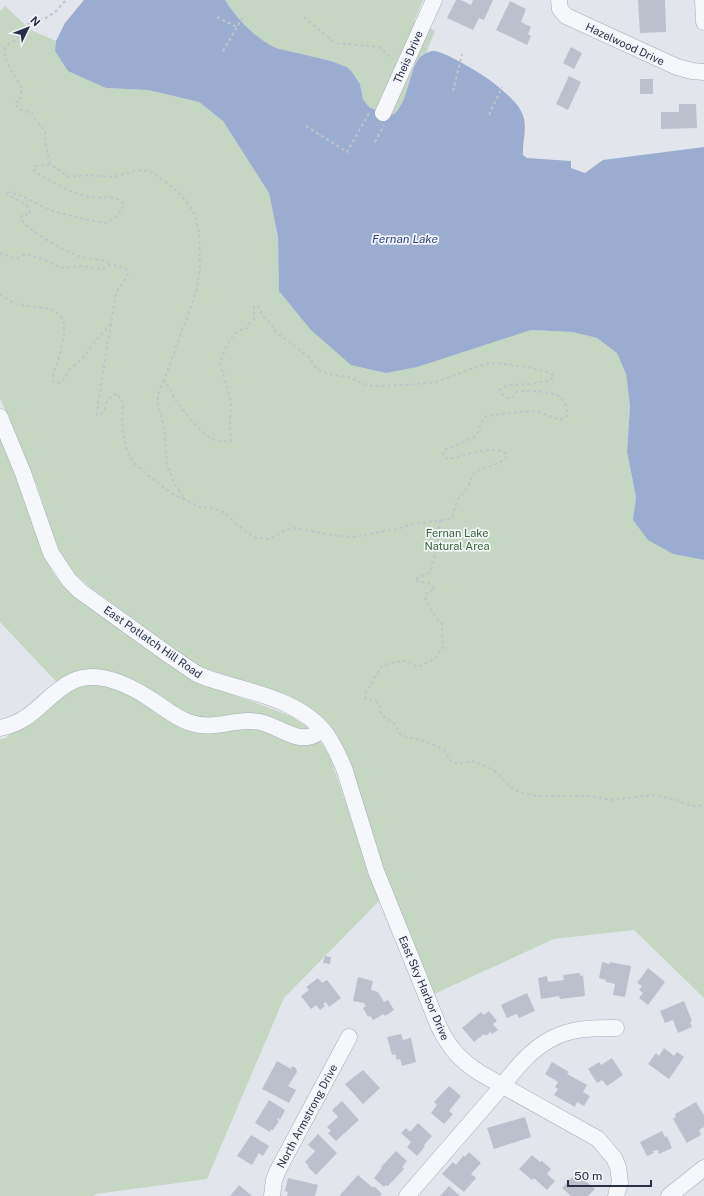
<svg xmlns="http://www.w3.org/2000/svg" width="704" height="1196" font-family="'Public Sans',sans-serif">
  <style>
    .green { fill: #c5d7c3 }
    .water { fill: #9aadd0 }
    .building { fill: #bcc0cd }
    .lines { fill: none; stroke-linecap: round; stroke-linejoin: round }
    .minor-casing { stroke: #a7abb7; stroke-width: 17 }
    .path { stroke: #c0c3cb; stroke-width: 2; stroke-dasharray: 3 3; stroke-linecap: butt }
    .minor { stroke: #f6f7fa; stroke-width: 16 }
    .labels { text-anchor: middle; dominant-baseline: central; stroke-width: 3.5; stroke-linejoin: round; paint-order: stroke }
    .street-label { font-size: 11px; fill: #282f47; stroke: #f3f5f9 }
    .park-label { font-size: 11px; fill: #366434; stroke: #f3f5f9 }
    .water-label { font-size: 12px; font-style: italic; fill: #2d4780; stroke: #f3f5f9 }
  </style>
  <rect width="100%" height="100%" fill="#e3e5ec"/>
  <!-- green -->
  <path class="green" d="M225,0H423L414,21L435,31L426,53C410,60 410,91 403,104C401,108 397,111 394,114L388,115L369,107L363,99L360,84L347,67L331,61L276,48C255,38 237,19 225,0Z
    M5,6L31,30L56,41L55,51L106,88L148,90L199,102L223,121L269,193L278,237L279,291L490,342L531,330L572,332L597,338L617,353L626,374L630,406L627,452L636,497L633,520L673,554L704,560V998L634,930L554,939L434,994L383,872L328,725L312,710L281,693L198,666L90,587L70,570L56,548L38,488L0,398V11Z
    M0,438L16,476L42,552L54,575L75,597L197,681L291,716L312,730L329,754L379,901L284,998L207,1179L96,1194L94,1196H0V739L5,738L64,690L0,622Z"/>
  <!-- water -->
  <path class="water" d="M84,0H225C237,19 255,38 276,48L331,61L347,67L352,72L360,84L363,99L369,107L388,115L394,114C410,101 409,63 423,55C425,53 431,51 434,51C444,51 482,74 491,81C499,87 517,102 521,111C529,125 522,140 523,155L527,158L571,161V168L585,173L603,160L704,147V560L673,554L648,540L633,520L636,497L627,452L630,406L626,374L617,353L597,338L572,332L531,330L417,367L386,373L351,365L311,330L279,291L278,237L269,193L223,121L199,102L148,90L106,88L68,71L55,51L56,41L65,23Z"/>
  <!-- building -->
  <path class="building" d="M456,0H461L471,5L473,0H493L484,20L479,18L473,30L447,18Z
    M638,0H665L666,32L640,33Z
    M510,1L526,9L521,22L531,27L528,34L531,36L527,45L496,30Z
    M571,47L582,53L574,69L563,63Z
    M569,76L581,82L568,110L556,104Z
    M640,79H653V94H640Z
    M679,104H696L697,128L661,129V112H679Z
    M325,956L331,957L330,964L323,963Z
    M602,962L610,964V962L631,966L625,997L613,995L615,984L606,982V980L599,978Z
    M648,968L665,982L648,1005L639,998L643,993L639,990L642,986L637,983Z
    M580,973V976L583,975L585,996L560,999L559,996L541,999L538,978L547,976L548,982L564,980L563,975Z
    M358,977L373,981L371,990L378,992L384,1002L388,1000L394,1010L385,1016L384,1014L373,1020L370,1016L368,1017L363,1008L366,1006L364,1003L353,1001Z
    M318,978L322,983L327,980L341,998L329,1007L326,1002L323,1004L325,1006L320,1010L316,1005L311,1009L301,996L309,990L306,987Z
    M527,993L535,1011L519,1018L517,1014L507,1018L501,1005Z
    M684,1001L692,1021L690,1022L692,1027L678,1033L673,1020L665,1023L660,1011Z
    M489,1011L497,1021L493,1024L498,1030L492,1034L490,1032L486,1036L484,1034L474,1042L462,1028L481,1012L484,1015Z
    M401,1034L403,1040L411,1038L416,1062L402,1066L400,1059L397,1060L395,1054L392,1055L387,1037Z
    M664,1048L674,1056L677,1052L684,1057L669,1079L648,1064L656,1053L659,1056Z
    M612,1058L623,1075L607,1086L602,1080L597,1083L588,1069L599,1062L601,1065Z
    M277,1061L291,1069L292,1066L296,1068L297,1072L288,1086L296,1090L289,1103L262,1089Z
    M552,1062L569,1072L567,1074L587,1085L583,1092L590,1096L584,1106L577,1102L575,1107L554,1095L558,1089L555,1087L558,1082L545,1074Z
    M363,1070L380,1088L363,1104L345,1084Z
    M449,1086L461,1096L449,1111L453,1114L444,1124L431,1113L437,1105L434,1102Z
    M269,1100L285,1110L280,1120L278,1118L277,1120L279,1121L273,1130L271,1129L270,1132L255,1123Z
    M342,1101L359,1120L336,1141L328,1133L331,1131L327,1127L338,1117L332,1110Z
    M696,1102L704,1115V1127L699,1130L701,1135L687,1143L673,1119L676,1117L675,1114Z
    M525,1117L531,1137L494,1149L487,1128Z
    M418,1123L432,1136L424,1145L425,1146L417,1156L407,1147L411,1142L401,1133L406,1128L410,1132Z
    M662,1131L665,1137L667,1136L672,1148L659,1154L658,1150L653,1151L654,1153L647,1156L640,1142Z
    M318,1134L337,1153L316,1175L308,1167L309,1166L305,1162L315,1151L308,1145Z
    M251,1135L269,1146L263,1156L259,1153L252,1165L237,1156Z
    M396,1151L407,1161L402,1167L404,1169L388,1186L386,1185L384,1187L374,1178L382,1168L381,1167Z
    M469,1152L481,1163L471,1174L476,1178L464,1192L442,1174L453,1162L456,1165L464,1155L465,1157Z
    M532,1155L540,1162L542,1161L551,1169L547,1174L555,1181L547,1190L534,1178L532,1180L519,1169Z
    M576,1173L595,1189L588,1196H569L570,1195L562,1188Z
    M358,1175L373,1188L374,1186L382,1194L380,1196H341L340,1195Z
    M288,1178L318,1185L315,1196H287L288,1192L285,1191Z
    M239,1185L252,1196H230Z
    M449,1186L460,1196H440Z"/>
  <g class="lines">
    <!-- minor casing -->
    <g class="minor-casing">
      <path id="minor" d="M559,0L560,9L566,16L677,67L692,71L704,72
        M703,0L704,22
        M383,113L434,0
        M0,417L23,473L51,553L69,580L80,591L169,655L197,674L207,678C247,692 299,698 327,735C334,745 339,757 344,768L376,871L439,1027C450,1049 460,1060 480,1073L598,1139L614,1158L618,1167L620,1182L616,1196
        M0,728C9,726 18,723 25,718C51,701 66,671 103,678C120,681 137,690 152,700C164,708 175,717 188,722C215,732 235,717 260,722C276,725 295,742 312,736C316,735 318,731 321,729
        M272,1196L274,1180L278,1170L349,1037
        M407,1196C435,1164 463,1131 491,1099C510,1077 525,1053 551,1039C571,1028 593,1028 616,1028
        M669,1196L704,1168"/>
    </g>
    <!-- path -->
    <path class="path" d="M217,17L237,27
      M304,17L335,43L379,47L393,59
      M223,51L244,15
      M453,91L462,54
      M489,115L502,87
      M306,126L347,152L369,113
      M375,142L384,125
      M50,164L46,147L45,130L33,117L32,113L19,109L15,104L16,102H19C21,98 22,90 21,86C20,83 16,80 15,77C9,67 4,59 5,47L20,37L28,24L48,17L57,10L66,0
      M0,253L16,259L26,254L45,260L61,268L81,266L103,269L110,265H114L122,267L126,269L128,273C126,281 119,286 116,293L98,403L97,415C105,413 104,409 107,402C108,398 113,396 117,393L123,403L122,420L123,434L128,454L134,463L151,478L171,493L202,508L210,507L223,512L245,531L256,538L270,539L283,531L294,528L332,535L355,537L383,531L394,530L413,524L449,519L452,517L457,501L469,485L473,474L479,470L499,463L507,457L505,453C489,444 463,458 447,459L443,454L445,450C453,446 470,441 476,435C481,429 480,420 486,416L529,411L539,412L560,420L567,416C569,409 564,398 557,395C548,392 525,389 516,392L512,398C505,399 503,395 500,390L504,387L509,385L531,384L551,380L554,375L547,372L527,367L497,363L485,364L436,382L406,385L373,386L363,384L349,377L329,374L317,369L309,357L276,332L269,322L262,315L259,307L254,306V319L248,325V328C229,331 226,348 220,363L231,401L230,428L231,441C227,441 222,442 218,441C206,440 181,409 175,399C171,392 169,386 164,380L194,298L197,287L200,267L199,232L195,215L190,206L176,190L152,172L138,170L113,177L88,175L69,177L50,164L36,166L34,171C50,181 67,191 85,196C100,200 110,193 124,203C121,214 115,218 106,223C89,220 73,217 57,212C39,207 25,194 6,192L5,193L26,205L30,210V214L22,215L21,219C30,232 64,251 79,256C88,259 99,260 107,261L110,265
      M0,294C5,297 11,302 16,304C30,308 53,304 62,318C68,327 60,356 56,366C54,372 52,374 53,381L59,383L63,380L70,369L85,356L91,346L111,324
      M164,380L158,395V405L164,428L167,465L174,483L185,500
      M440,520L437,550L433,560L431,570L429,573L416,579L415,581L429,583L435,589L426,594L425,598C431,608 433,616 442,624V630L443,648L439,651L436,658L418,667L407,661L396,662L382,666L366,692L365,698L369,700L376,701L380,706L381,714L385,718L395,724L400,734L406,737L422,740L445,750L450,760L457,764L472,761L478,763L494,770L510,787L522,793L535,796H591L611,800L653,795L674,799L691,806L704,805"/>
    <!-- minor -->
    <use href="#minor" class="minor"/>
  </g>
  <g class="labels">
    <!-- street labels -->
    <g class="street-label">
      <text transform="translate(625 44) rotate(25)">Hazelwood Drive</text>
      <text transform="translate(408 57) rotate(-66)">Theis Drive</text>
      <text transform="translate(153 642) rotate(35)">East Potlatch Hill Road</text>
      <text transform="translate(424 988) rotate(67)">East Sky Harbor Drive</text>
      <text transform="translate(307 1116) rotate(-62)">North Armstrong Drive</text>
    </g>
    <!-- park labels -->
    <g class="park-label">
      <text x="457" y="533">Fernan Lake<tspan x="457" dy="13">Natural Area</tspan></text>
    </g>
    <!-- water labels -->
    <g class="water-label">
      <text x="405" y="239">Fernan Lake</text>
    </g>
  </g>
  <!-- north arrow -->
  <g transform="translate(28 28) rotate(47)" stroke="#f3f5f9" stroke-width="3" paint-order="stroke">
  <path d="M0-3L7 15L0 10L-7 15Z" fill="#282f47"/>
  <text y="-6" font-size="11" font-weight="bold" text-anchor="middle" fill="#282f47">N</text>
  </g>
  <!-- scale -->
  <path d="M568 1180v6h83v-6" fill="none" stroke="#282f47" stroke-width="2"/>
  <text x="574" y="1180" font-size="12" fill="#282f47" stroke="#f3f5f9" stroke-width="3" paint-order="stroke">50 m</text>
</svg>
